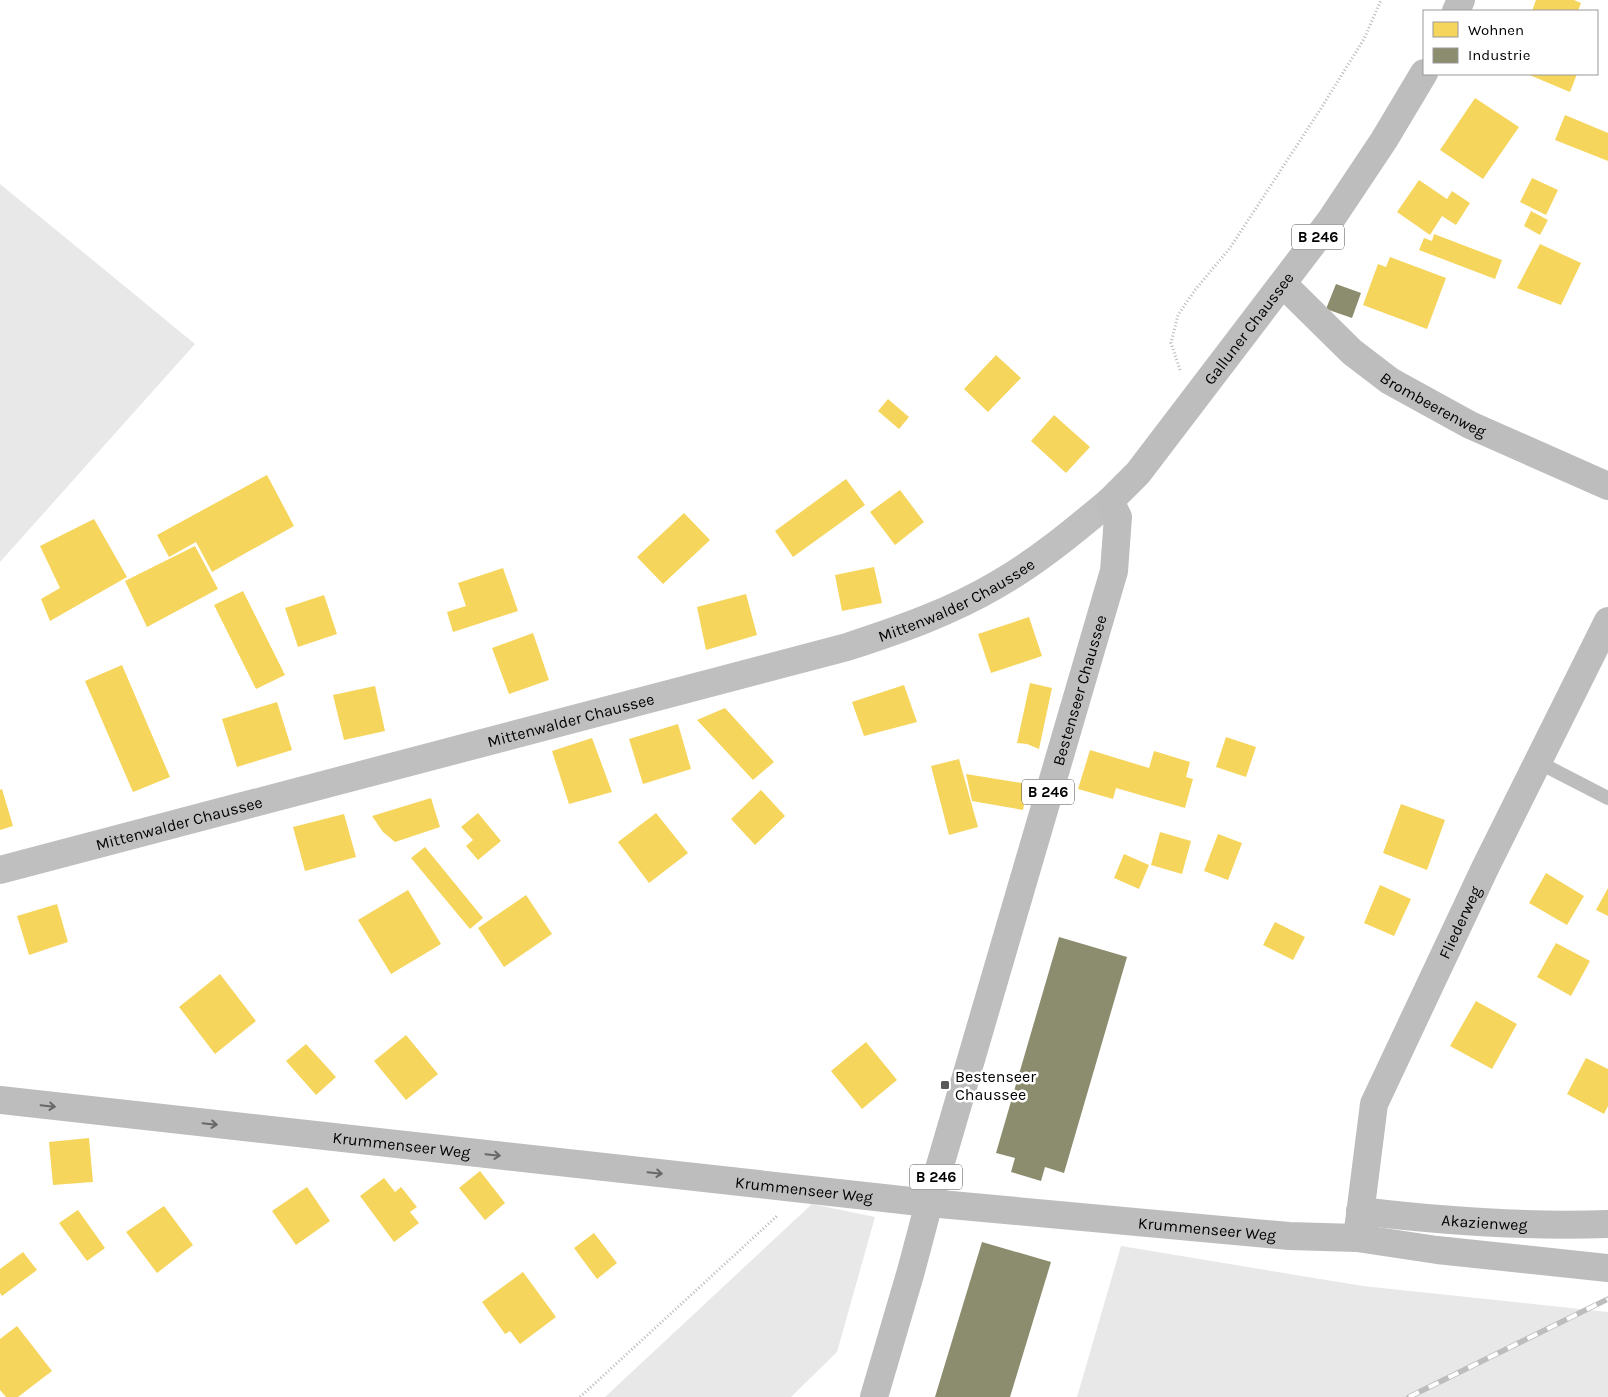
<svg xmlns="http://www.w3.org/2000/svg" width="1608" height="1397" font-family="Karla,sans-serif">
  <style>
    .green { fill: #e8e8e8 }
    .homes { fill: #f6d55c }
    .industry { fill: #8c8c6e }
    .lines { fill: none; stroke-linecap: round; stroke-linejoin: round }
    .path { stroke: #b8b8b8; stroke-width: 3; stroke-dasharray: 1 2.5; stroke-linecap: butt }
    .service { stroke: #bdbdbd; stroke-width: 14 }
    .minor { stroke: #bdbdbd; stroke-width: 28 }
    .secondary { stroke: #bfbfbf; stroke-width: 28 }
    .primary { stroke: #bdbdbd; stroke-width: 28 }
    .rail-casing { stroke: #bdbdbd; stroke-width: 5.5 }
    .rail { stroke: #fff; stroke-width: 4; stroke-dasharray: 11; stroke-linecap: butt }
    .oneway { stroke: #686868 }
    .poi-dot { fill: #595959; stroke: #fff; stroke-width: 2 }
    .labels { text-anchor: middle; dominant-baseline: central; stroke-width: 5; stroke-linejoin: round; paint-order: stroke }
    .shield { fill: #fff; stroke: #4c4c4c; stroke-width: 1 }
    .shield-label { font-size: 15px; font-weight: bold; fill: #000 }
    .street-label { font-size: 16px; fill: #000; stroke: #fff }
    .poi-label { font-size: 16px; fill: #000; stroke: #fff; text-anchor: start }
  </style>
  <rect width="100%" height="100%" fill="#fff"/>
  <!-- green -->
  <path class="green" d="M0,184L195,344L0,562Z
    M812,1204L875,1217L837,1352L791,1397H605Z
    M1121,1246L1363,1286L1608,1312V1397H1077Z"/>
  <!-- homes -->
  <path class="homes" d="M1536,0H1574L1581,3L1578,11H1532Z
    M1527,74H1577L1570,92Z
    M1475,98L1519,127L1483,179L1440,150Z
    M1565,115L1608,133V161L1555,140Z
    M1532,178L1558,190L1546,215L1520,202Z
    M1419,180L1447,199L1452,191L1470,203L1456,225L1442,216L1430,235L1397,212Z
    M1531,211L1548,220L1540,235L1524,226Z
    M1434,234L1502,260L1495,279L1419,250L1424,238L1432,241Z
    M1540,244L1581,263L1561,305L1517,288Z
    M1390,257L1446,278L1427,329L1363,305L1378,264L1386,267Z
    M996,355L1021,378L988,412L964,389Z
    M888,399L909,417L899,429L878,411Z
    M1054,415L1090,447L1066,473L1031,441Z
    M267,475L294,526L212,572L196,542L169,557L157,535Z
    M846,479L865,505L793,557L775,531Z
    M900,490L924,522L895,545L870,512Z
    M684,513L710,540L663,584L637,557Z
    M94,519L127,577L50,621L41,599L60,588L40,546Z
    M195,546L218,589L147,627L125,581Z
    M874,567L882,603L842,611L835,575Z
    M503,568L518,611L453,632L447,612L466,606L458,583Z
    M243,591L285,675L256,689L214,605Z
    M746,594L757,635L706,650L697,607Z
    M324,595L337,634L298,647L285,608Z
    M1029,617L1042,656L991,673L978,634Z
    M533,633L549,680L509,694L492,648Z
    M122,665L170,777L133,792L85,681Z
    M1030,683L1052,688L1039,749L1027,744L1017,743Z
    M904,685L917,722L864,736L852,702Z
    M375,686L385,731L344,740L333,695Z
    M277,702L292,750L237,767L222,719Z
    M725,708L774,762L753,780L697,720Z
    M678,724L691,769L643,784L629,739Z
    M1226,737L1256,747L1246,777L1216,767Z
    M592,738L612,792L569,804L552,751Z
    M1090,750L1149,768L1154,751L1190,762L1186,777L1193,779L1185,808L1116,788L1113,799L1078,789Z
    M959,759L978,827L949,835L931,766Z
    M966,774L1028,784L1023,810L972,801Z
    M2,789L13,826L0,830V790Z
    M761,790L785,816L755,845L731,819Z
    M431,798L440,827L395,842L383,832L372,816Z
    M1401,804L1445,820L1427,870L1383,853Z
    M478,813L501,841L478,860L466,846L473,840L461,827Z
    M656,813L688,853L649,883L618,842Z
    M344,814L356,857L305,871L293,827Z
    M1160,832L1191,841L1182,874L1151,865Z
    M1218,834L1242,843L1228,880L1204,871Z
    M425,847L483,918L470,929L411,858Z
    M1124,854L1149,865L1139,889L1114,878Z
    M1546,873L1584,896L1567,925L1529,903Z
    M1380,885L1411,899L1394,936L1364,923Z
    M1608,888V916L1596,910Z
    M408,890L441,944L391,974L358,920Z
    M526,895L552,934L504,967L478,928Z
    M57,904L68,942L29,955L17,916Z
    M1275,922L1305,937L1293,960L1263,945Z
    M1556,943L1590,961L1571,996L1537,977Z
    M220,974L256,1021L215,1054L179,1007Z
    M1476,1001L1517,1024L1492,1069L1450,1046Z
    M406,1035L438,1074L406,1100L374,1061Z
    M866,1042L897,1080L862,1109L831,1071Z
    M306,1044L336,1077L316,1095L286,1061Z
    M1586,1058L1608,1069V1106L1604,1114L1567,1094Z
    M89,1138L93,1182L53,1185L49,1142Z
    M480,1171L505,1203L485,1220L459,1188Z
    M384,1178L395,1192L401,1187L417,1207L410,1212L419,1223L394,1242L360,1196Z
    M307,1187L330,1221L296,1245L272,1211Z
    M164,1206L193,1245L157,1273L126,1232Z
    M78,1210L105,1248L87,1261L59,1223Z
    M594,1233L617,1263L597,1279L574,1248Z
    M23,1252L37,1270L2,1296L0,1293V1269Z
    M523,1272L556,1317L520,1344L510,1331L505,1334L482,1302Z
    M17,1326L52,1371L18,1397H6L0,1390V1339Z"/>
  <!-- industry -->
  <path class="industry" d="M1336,284L1361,293L1352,318L1326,309Z
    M1059,937L1127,957L1064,1173L1045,1167L1041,1181L1011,1172L1015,1158L996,1153Z
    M982,1242L1051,1262L1010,1397H935Z"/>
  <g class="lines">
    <!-- path -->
    <path class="path" d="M1180,370L1171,343L1178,315L1195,290L1230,248L1320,110L1364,39L1381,0
      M580,1397L777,1216"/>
    <!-- service -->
    <path class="service" d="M1538,762L1608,798"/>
    <!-- minor -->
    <g class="minor">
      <path id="s1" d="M1283,284L1352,352L1390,381L1470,425L1608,486"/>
      <path id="s2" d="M0,1100L929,1203L1289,1236L1357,1238L1437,1250L1608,1268"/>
      <path id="s3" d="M1360,1211C1443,1221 1525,1227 1608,1224"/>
      <path id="s4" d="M1357,1238L1374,1104L1486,866L1608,621"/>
    </g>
    <!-- secondary -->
    <path class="secondary" id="s5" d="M0,870L847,647C899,630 951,612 998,584C1038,561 1074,531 1110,501"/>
    <!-- primary -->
    <g class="primary">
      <path d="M1456,11L1461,0"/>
      <path id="s6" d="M874,1397L911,1271L929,1203L1114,571L1118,517L1110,501L1138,473L1330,221L1384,140L1424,73"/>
    </g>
    <!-- rail casing -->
    <g class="rail-casing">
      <path id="rail" d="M1409,1397L1608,1299"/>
    </g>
    <!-- rail -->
    <use href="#rail" class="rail"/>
  </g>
  <!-- one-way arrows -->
  <defs><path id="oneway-shaft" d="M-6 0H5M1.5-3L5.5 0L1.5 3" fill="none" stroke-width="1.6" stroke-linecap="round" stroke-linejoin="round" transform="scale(1.25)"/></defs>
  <g class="oneway">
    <use href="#oneway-shaft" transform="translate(48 1106) rotate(6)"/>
    <use href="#oneway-shaft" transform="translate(210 1124) rotate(6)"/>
    <use href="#oneway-shaft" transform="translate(493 1155) rotate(6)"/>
    <use href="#oneway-shaft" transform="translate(655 1173) rotate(6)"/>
  </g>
  <!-- markers -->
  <rect class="poi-dot" x="940" y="1080" width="10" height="10" rx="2.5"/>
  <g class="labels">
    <!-- shield labels -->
    <g class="shield">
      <rect x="1292" y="224.5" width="52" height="25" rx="4"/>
      <rect x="1022" y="779.5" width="52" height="25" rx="4"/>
      <rect x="910" y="1164.5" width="52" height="25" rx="4"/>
    </g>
    <g class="shield-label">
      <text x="1318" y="237">B 246</text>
      <text x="1048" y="792">B 246</text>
      <text x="936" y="1177">B 246</text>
    </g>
    <!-- street labels -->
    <g class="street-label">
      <text stroke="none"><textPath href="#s6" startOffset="1154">Galluner Chaussee</textPath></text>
      <text stroke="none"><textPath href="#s1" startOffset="194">Brombeerenweg</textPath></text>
      <text stroke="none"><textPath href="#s5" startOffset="995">Mittenwalder Chaussee</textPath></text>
      <text stroke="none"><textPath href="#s6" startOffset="736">Bestenseer Chaussee</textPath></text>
      <text stroke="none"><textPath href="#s5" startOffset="590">Mittenwalder Chaussee</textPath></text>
      <text stroke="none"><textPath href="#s5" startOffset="185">Mittenwalder Chaussee</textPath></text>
      <text stroke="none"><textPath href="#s4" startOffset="336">Fliederweg</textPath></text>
      <text stroke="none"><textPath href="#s2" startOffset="404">Krummenseer Weg</textPath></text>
      <text stroke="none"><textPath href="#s2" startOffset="809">Krummenseer Weg</textPath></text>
      <text stroke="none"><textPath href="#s3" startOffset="125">Akazienweg</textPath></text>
      <text stroke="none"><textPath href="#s2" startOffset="1214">Krummenseer Weg</textPath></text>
    </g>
    <!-- poi labels -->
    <g class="poi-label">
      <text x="955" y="1076">Bestenseer<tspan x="955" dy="18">Chaussee</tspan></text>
    </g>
  </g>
  <!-- legend -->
  <rect x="1423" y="10" width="175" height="65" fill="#ffffff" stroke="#999999"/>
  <rect x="1433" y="22" width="25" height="15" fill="#f6d55c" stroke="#999999"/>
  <text x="1468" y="35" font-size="15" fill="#000000">Wohnen</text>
  <rect x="1433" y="48" width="25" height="15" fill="#8c8c6e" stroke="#999999"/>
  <text x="1468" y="60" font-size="15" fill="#000000">Industrie</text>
</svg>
